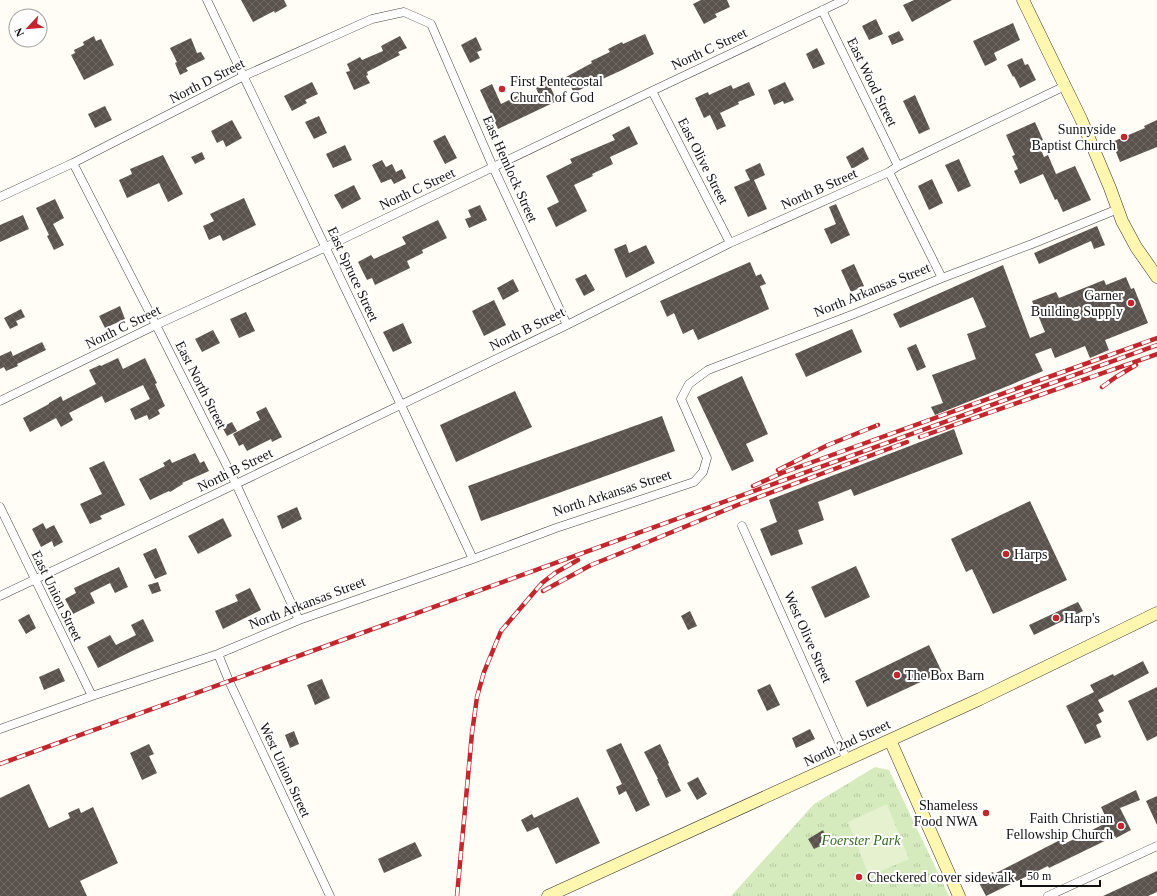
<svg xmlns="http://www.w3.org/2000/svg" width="1157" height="896" font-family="'Times New Roman',serif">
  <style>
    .park { fill: url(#park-tufts) }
    .pitch { fill: #e6f2cf }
    .building { fill: url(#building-cross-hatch) }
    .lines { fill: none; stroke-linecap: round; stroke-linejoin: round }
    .street-casing { stroke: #444; stroke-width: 9 }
    .secondary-casing { stroke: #333; stroke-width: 13 }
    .street { stroke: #fff; stroke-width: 8 }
    .secondary { stroke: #fff6b0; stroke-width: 12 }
    .rail-casing { stroke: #c4262e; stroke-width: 4.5 }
    .rail { stroke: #fff; stroke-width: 3; stroke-dasharray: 9; stroke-linecap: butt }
    .poi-dot { fill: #c4262e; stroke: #fff; stroke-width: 1.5 }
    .labels { text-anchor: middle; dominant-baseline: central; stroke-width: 4; stroke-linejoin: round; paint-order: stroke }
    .street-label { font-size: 14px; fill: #111; stroke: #fff }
    .poi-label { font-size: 14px; fill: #111; stroke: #fff; text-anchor: start }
    .park-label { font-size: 14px; font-style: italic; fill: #2f6b1f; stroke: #fff }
  </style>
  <defs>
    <pattern id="park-tufts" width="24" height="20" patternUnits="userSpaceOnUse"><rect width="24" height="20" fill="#d5ebbd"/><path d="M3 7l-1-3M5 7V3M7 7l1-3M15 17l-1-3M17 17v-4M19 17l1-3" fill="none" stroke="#b6c8a1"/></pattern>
    <pattern id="building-cross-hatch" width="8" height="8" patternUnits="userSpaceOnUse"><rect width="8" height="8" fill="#5a524d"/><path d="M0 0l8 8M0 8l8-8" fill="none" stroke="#6d6662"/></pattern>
  </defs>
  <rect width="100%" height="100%" fill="#fffdf5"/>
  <!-- park -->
  <path class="park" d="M875,767L889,770L949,896H731L814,804Z"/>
  <!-- pitch -->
  <path class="pitch" d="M887,804L909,859L869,876L848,822Z"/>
  <!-- building -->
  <path class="building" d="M241,0H284L287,6L275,13L274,11L253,22Z
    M701,0H727L730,7L715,14L717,17L704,24L693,4Z
    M914,0H952L912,22L903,5Z
    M876,19L883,34L869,40L862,26Z
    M1013,23L1020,40L994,53L997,60L985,66L973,41Z
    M899,31L904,40L892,45L888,36Z
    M645,34L654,54L620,71L587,86L574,93L566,77L592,63L591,61L610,52L608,49L622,42L623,44Z
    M94,36L96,41L101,39L114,65L84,80L71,55L75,53L74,50L84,45L83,42Z
    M400,36L407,48L398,52L400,55L367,72L368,75L366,76L370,83L354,90L346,72L350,71L347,64L360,57L362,60L383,51L381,46Z
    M476,37L482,50L477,52L480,58L470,63L461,45Z
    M191,38L197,53L201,52L205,59L186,68L188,71L180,75L175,63L177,62L170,48Z
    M817,48L825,64L813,69L806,54Z
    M1022,58L1025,65L1028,64L1036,80L1020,88L1014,76L1013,77L1007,65Z
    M312,82L318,94L305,100L307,103L292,111L284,96Z
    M548,82L557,101L498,129L480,90L492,84L501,104L519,95L522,102L539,95L536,88Z
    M749,82L755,95L738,102L739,104L720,113L726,126L717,130L710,115L704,118L695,98L708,92L709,95L731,85L733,89Z
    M785,82L794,100L784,104L783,101L774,105L768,90Z
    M915,95L930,129L919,134L903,101Z
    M105,106L112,120L95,128L88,114Z
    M319,116L327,133L314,139L305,122Z
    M232,120L242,138L226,147L223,140L217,143L211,131Z
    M1157,120V147L1120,162L1112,142L1145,128L1144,126Z
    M1035,122L1043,140L1038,142L1044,157L1048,155L1056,174L1075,166L1091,200L1063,212L1057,199L1055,200L1043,174L1020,184L1014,171L1018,169L1012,156L1015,155L1006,135Z
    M629,126L638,144L610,157L613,164L592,174L593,176L574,185L587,211L556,227L547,208L559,202L546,176L572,163L570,159L615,140L612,135Z
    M445,135L457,158L445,164L433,141Z
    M345,145L352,160L333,168L326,154Z
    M863,147L869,159L852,169L846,157Z
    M202,152L205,159L195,164L191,157Z
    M163,155L183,194L168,202L159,183L127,198L119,180L132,174L130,169Z
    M959,159L971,186L958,192L945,165Z
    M382,160L386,167L392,164L396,172L402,169L406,178L394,184L391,179L381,183L372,165Z
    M760,163L765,175L754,180L767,209L748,217L734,187L750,180L745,170Z
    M932,179L943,203L929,210L918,186Z
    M354,185L361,199L342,209L334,195Z
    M244,198L256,225L223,241L220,235L209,240L203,226L214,221L210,214Z
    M55,199L64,218L53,224L64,245L54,250L47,236L49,235L36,208Z
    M836,204L850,235L831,244L824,229L836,224L829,207Z
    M480,205L487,220L469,228L465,219L471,217L468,210Z
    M23,215L29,229L0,242V225Z
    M438,220L447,238L422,250L423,253L407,261L410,268L375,285L372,278L367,280L358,262L371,255L374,259L406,244L402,237Z
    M1097,226L1105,245L1094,249L1091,241L1039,264L1034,253Z
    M626,244L629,253L646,245L655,263L626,278L614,249Z
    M750,262L756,276L761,274L766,284L760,286L769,309L698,340L693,329L683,334L674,313L667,317L660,301Z
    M854,264L864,286L851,292L841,270Z
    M1003,265L1009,281L1030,338L1045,332L1032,301L1056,292L1059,298L1104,280L1106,285L1126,277L1131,289L1134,288L1148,323L1105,340L1109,350L1090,358L1085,346L1055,358L1051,348L1035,354L1043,371L1008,386L935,415L931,407L943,403L932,375L976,359L967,334L986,327L973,297L900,328L893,314Z
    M586,274L595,290L584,296L575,279Z
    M513,279L519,291L503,300L497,288Z
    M494,300L506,325L484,336L472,311Z
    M120,306L125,319L105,328L99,316Z
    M21,309L25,317L16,321L18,325L10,329L4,318Z
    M246,312L255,331L239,338L230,319Z
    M403,323L412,343L393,352L383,332Z
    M852,329L862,352L806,377L795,354Z
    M213,330L220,343L202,352L195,339Z
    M42,342L46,350L17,364L18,366L6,371L4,367L0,369V356L11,351L13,356Z
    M916,344L926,367L917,371L907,348Z
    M118,358L123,369L145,358L157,383L155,384L165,406L158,410L160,414L149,420L147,415L135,420L130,409L150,399L143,385L105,403L102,396L69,413L73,420L61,427L56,418L30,432L23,418L49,404V403L61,396L63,401L96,384L89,370L100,365L101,366Z
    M742,376L768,434L746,444L754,461L732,471L697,397Z
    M515,391L532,427L456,462L440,425Z
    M266,407L282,437L272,442L271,439L247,451L243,444L239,446L233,434L260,420L256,412Z
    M662,416L675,451L481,521L468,486Z
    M232,422L237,431L227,436L222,427Z
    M954,429L963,454L854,496L851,489L818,502L824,520L798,530L803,544L771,556L760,529L777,522L769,500Z
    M195,453L200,463L204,461L209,471L182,483L183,484L170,492L169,491L150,500L139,479L165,466L163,463L170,459L172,463Z
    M104,461L125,505L100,516L102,519L90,524L80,504L102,494L89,468Z
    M1030,501L1067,580L993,614L972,569L966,572L951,539Z
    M297,507L302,519L282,529L277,516Z
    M223,518L232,536L198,554L188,536Z
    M43,523L46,529L54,525L63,542L54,547L52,541L41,547L32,529Z
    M156,548L167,574L155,579L143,554Z
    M856,566L870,597L825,618L811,587Z
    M119,567L128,587L115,593L110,583L90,593L95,603L73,614L65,599L76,593L74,588Z
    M158,582L161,591L152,594L148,585Z
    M250,588L261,610L223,629L215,611L238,601L235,595Z
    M1078,602L1083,611L1034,635L1029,625Z
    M690,611L697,626L688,630L681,616Z
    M29,614L36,628L26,634L18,620Z
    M143,619L154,641L130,652L98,668L87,647L110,635L116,645L136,635L131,625Z
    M929,645L942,672L867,707L855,681Z
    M1143,661L1149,673L1098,700L1104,711L1098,714L1102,722L1096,725L1101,737L1085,744L1066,706L1094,692L1090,685L1113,674L1114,676Z
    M59,668L65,681L44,690L39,677Z
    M322,679L330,698L315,705L307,685Z
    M770,684L780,705L767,711L757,690Z
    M1157,687V736L1147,741L1128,701Z
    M810,729L815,739L796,748L792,738Z
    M294,731L299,744L290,748L285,735Z
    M621,743L650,805L636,812L626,791L619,795L616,787L622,784L606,750Z
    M149,744L154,754L149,756L157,773L142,780L130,753Z
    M660,744L669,763L668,764L681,791L666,798L657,779H658L644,752Z
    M698,777L707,794L697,800L687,783Z
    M29,784L49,828L70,818L68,813L79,808L81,813L93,807L118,863L80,881L87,896H0V798Z
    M1136,790L1140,800L1120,808L1131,830L1116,838L1115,836L1049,868L1048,866L986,896L977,879L993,872L994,874L1060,840L1062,845L1108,822L1101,807Z
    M1157,796V825L1146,801Z
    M578,797L600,843L556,864L538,827L527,832L521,820L532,814L534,818Z
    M823,830L829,842L814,849L808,839Z
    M415,842L422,856L384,873L378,859Z
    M1157,871V892L1148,896H1103Z"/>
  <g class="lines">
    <!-- street casing -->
    <g class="street-casing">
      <path id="street" d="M207,0L401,405L473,559
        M822,10L898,166
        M652,91L730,243
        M73,163L156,325L236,484L299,620
        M889,172L942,278
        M0,197L73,163L244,76L372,19L404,12L431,24L493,167L567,325
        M0,401L156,325L326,247L652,91L844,0
        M0,507L92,696
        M742,526L847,760
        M0,596L236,484L567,325L730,243L889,172L898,166L1065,86
        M218,654L229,681L330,896
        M0,729L92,696L218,654L299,620L473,559L556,528L694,482L703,472L707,458L681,399L689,384L708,370L854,314L942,278L1032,244L1118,209
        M1048,896L1157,846"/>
    </g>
    <!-- secondary casing -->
    <g class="secondary-casing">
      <path id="secondary" d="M1023,0L1081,119L1110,188L1122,221L1136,247L1157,277
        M890,740L959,896
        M548,896L980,699L1157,613"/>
    </g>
    <!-- street -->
    <use href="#street" class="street"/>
    <!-- secondary -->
    <use href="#secondary" class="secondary"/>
    <!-- rail casing -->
    <g class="rail-casing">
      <path id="rail" d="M1102,387L1116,377L1136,365
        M920,437L1157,354
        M778,470L828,445L878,425
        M753,486L782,473L1157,338
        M543,591L591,565L616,555L643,544L740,504L907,442
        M0,764L1157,345
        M457,896L472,733L477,697L484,672L501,631L542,583L555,573L578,560"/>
    </g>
    <!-- rail -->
    <use href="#rail" class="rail"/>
  </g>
  <!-- markers -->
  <g class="poi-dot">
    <circle cx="502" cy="89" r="4"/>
    <circle cx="1124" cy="137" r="4"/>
    <circle cx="1131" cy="303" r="4"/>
    <circle cx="1006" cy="554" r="4"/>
    <circle cx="1056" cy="618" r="4"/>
    <circle cx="897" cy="675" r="4"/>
    <circle cx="986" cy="813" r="4"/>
    <circle cx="1121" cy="826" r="4"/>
    <circle cx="859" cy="877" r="4"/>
  </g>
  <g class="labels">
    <!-- street labels -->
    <g class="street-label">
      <text transform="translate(709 49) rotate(-25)">North C Street</text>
      <text transform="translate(207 81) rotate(-27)">North D Street</text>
      <text transform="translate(872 82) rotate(64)">East Wood Street</text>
      <text transform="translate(703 161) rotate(63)">East Olive Street</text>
      <text transform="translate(510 169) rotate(66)">East Hemlock Street</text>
      <text transform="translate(417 189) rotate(-25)">North C Street</text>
      <text transform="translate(819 189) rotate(-24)">North B Street</text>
      <text transform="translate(353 274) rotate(65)">East Spruce Street</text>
      <text transform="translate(872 290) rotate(-22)">North Arkansas Street</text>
      <text transform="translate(123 327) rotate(-26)">North C Street</text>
      <text transform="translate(527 329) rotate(-26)">North B Street</text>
      <text transform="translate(201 385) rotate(63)">East North Street</text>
      <text transform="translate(235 470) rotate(-26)">North B Street</text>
      <text transform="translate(612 493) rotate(-18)">North Arkansas Street</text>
      <text transform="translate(57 596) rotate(64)">East Union Street</text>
      <text transform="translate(307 603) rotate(-21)">North Arkansas Street</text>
      <text transform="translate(808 637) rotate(66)">West Olive Street</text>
      <text transform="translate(847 743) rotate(-25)">North 2nd Street</text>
      <text transform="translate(285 770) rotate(65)">West Union Street</text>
    </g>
    <!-- poi labels -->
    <g class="poi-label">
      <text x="510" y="81">First Pentecostal<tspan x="510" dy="16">Church of God</tspan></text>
      <text x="1116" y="129" text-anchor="end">Sunnyside<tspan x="1116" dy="16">Baptist Church</tspan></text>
      <text x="1123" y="295" text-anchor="end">Garner<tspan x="1123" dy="16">Building Supply</tspan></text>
      <text x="1014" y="554">Harps</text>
      <text x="1064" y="618">Harp's</text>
      <text x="905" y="675">The Box Barn</text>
      <text x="978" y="805" text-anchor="end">Shameless<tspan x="978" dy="16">Food NWA</tspan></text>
      <text x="1113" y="818" text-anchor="end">Faith Christian<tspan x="1113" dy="16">Fellowship Church</tspan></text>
      <text x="867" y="877">Checkered cover sidewalk</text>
    </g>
    <!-- park labels -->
    <g class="park-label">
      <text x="861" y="840">Foerster Park</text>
    </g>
  </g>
  <!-- north arrow -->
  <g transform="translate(28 28) rotate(244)"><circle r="19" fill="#ffffff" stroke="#a0a0a0"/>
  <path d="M0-3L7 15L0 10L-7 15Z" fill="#c4262e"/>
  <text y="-6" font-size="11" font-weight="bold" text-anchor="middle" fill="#111111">N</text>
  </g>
  <!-- scale -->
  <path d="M1021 880v6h79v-6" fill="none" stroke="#111111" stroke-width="2"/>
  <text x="1027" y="880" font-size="12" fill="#111111" stroke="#ffffff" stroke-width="3" paint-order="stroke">50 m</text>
</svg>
